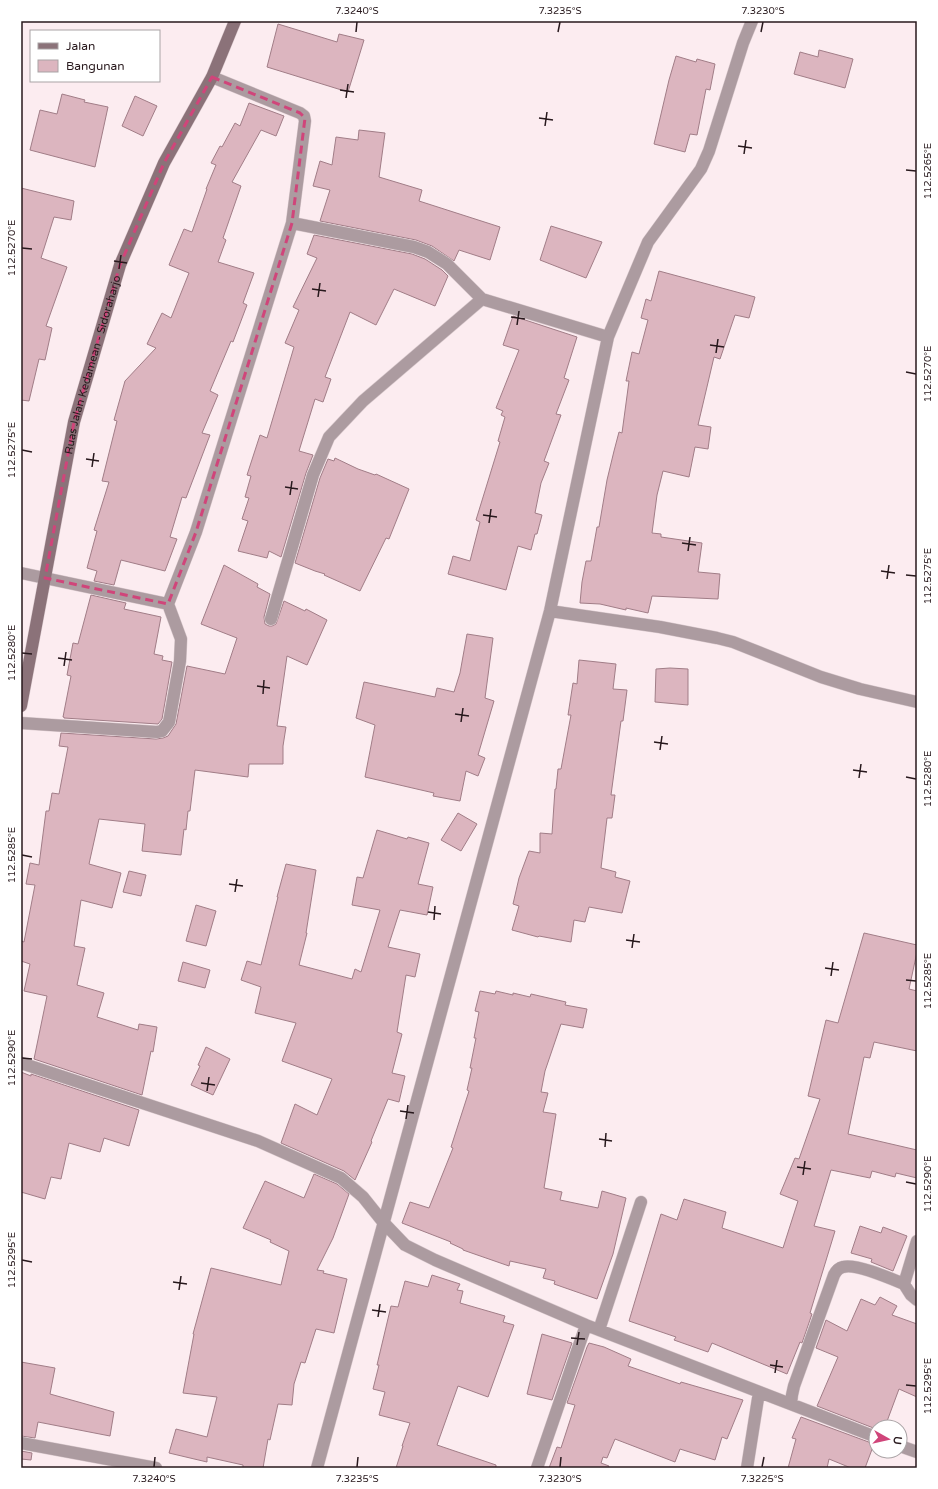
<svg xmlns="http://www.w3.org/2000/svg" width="938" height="1489" font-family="'Varela Round',sans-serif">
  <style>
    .building { fill: #dcb5bf; stroke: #a17d87 }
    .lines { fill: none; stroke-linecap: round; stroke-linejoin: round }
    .street-casing { stroke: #dacace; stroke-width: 13 }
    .secondary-casing { stroke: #dacace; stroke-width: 13 }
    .street { stroke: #ac9ba0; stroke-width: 12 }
    .secondary { stroke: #8b7279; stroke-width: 12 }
    .marked { fill: none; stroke: #d0457a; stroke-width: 3; stroke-dasharray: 8 5; stroke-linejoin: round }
    .ticks { fill: none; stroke: #28191d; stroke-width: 1.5 }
    .labels { text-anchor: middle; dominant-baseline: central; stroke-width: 3.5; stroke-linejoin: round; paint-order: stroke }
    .street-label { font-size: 11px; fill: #28191d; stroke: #fff }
    .neatline { fill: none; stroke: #28191d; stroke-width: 1.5 }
    .ticks-label { font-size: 10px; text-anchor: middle; fill: #28191d }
  </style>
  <rect width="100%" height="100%" fill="#fcecf0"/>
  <!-- building -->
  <path class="building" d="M278,24L337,42L339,34L364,40L348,92L267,67Z
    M819,50L853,59L845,88L794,74L800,52L818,57Z
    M676,56L696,62L697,59L715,64L710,90L706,89L697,135L690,134L685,152L654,144L669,80Z
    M62,94L85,100L84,102L108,107L95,167L30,150L40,110L57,114Z
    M135,96L157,106L143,136L122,126Z
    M249,103L284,116L276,136L261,130L232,182L241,186L223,238L226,240L218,262L254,273L243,303L247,305L233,342L231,341L210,391L218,395L202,433L210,435L186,498L182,497L170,537L177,539L165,571L121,560L114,585L94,581L97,571L87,568L97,531L94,530L109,482L102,481L117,421L114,420L125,381L156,348L147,344L162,313L171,318L189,273L169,265L184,229L192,232L207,189H206L216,165L211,163L220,146L222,147L235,123L240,126Z
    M359,130L385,133L379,177L422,190L419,201L500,227L490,260L459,250L454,261L432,246L416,240L320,221L330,190L313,186L320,161L332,165L336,137L358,140Z
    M21,188L74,201L71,220L54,217L41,258L67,267L46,326L52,328L45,360L39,359L29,401L21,400Z
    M551,226L602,242L586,278L540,260Z
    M314,235L412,254L425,259L442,270L448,276L435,306L394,289L376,325L350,312L325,377L331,379L323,402L315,399L299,451L313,455L306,473L281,557L269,551L267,558L238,551L248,521L242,519L249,498L245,497L251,476L247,475L260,435L267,438L294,347L285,343L299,310L293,307L317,258L307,254Z
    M659,271L755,297L749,318L735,315L720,359L714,357L698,425L711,427L708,449L695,447L689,477L663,471L657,495L652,533L661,534V537L702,543L698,572L720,574L718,599L652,596L648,613L626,608V610L600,604L580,603L582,582L586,561H591L597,527H599L607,480L614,451L619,432L622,433L629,381H626L632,352L639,354L648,320L641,318L646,299L651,301Z
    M513,316L577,337L564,378L569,380L556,414L561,415L544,461L549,463L541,483L535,513L542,515L537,534H535L531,550L518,546L506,590L448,574L453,556L470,561L480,522L476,520L500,442L498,441L505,417L501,415L503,411L496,408L519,350L503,345Z
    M335,458L358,469L375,475L376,474L409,489L389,539L386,538L360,591L324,575L325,574L315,571L295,563L320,478L328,459L334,461Z
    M224,565L258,584L257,587L270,594L264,617L265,624L269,626H272L276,624L284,601L305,611L306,609L327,620L307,665L287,656L277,726L286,727L283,746V764H249L248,777L195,770L190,811H188L186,830L184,829L181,855L142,851L145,824L99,819L89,864L121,873L112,908L81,900L74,946L85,948L77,985L104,993L97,1017L138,1030L139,1024L157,1027L153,1052L151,1051L142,1095L34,1059L47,996L24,991L30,964L21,961V941L24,942L35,885L26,884L30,863L39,865L46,811H49L52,793L59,794L68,747L59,746L61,733L156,739L163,738L168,736L176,724L187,666L225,674L237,638L201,624Z
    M91,595L126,603L124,609L161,617L154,654L163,656L162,660L172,662L162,719L158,724L64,718V717H63L71,676L67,675L73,643L78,644Z
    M467,634L493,638L485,698L494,701L478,755L485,758L478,776L466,771L460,801L433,796L434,793L365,777L375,725L356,718L364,682L435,697L437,688L454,692L460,673Z
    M579,660L616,664L613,689L627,690L623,721H621L611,795H615L612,818H607L601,868L616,872L615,877L630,881L622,913L589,907L585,922L574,920L571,942L539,936L538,937L512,930L519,906L513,904L519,878L529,851L540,853V833L552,834L555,789H556L558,769H561L571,715H568L573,683L577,684Z
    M670,668L688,669V705L655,702L656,669Z
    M458,813L477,824L461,851L441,840Z
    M377,830L407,839L408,837L429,843L418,884L433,887L427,915L400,910L388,947L420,954L415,977L406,975L397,1032L402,1034L392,1073L405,1076L399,1102L388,1099L371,1141L372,1142L355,1180L344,1171L281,1143L295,1104L317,1115L332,1079L282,1061L296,1023L255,1013L261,987L241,980L247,961L261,965L278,897H277L286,864L316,870L306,933H307L299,965L352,979L355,969L361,972L380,910L352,905L357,877L363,878Z
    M129,871L146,875L141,896L123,892Z
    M196,905L216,911L206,946L186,941Z
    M864,933L917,945V952L909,989L917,991V1051L874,1042L870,1058L864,1057L848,1134L917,1150V1178L896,1173L895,1177L872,1171L870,1178L831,1170L814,1226L835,1231L810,1313L812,1314L802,1343L800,1342L787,1374L712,1343L708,1352L674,1340L676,1337L629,1321L661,1214L677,1220L684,1199L726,1212L722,1228L783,1248L798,1201L780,1194L795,1158L799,1159L820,1099L808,1096L826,1020L838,1023Z
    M183,962L210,970L205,988L178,981Z
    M480,991L495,994L496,991L513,995V993L530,997L531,994L566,1002L565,1005L587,1009L583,1028L561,1024L545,1071L541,1092L548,1093L543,1112L556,1114L544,1188L562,1192L560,1200L598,1208L602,1191L626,1198L613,1254L597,1299L554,1284L555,1281L543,1278L546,1269L510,1261L509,1266L463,1250V1249L450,1243L451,1242L402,1223L410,1202L429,1208L453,1148L451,1147L469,1091L467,1090L472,1068H470L476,1038H474L479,1012L475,1011Z
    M206,1047L230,1059L213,1095L191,1085L200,1066L198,1065Z
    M21,1072L31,1076V1074L139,1110L129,1146L104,1138L100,1152L69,1143L61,1179L51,1177L45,1199L21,1192Z
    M314,1174L337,1184L349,1194L333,1238L317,1270L324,1271L323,1273L347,1279L334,1333L316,1329L305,1363L301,1362L294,1384L292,1405L278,1404L270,1440L268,1439L263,1468H243V1465L207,1457V1462L169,1453L176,1429L207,1437L217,1397L183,1393L194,1334H193L211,1268L281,1285L289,1251L270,1242L271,1240L243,1228L265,1181L304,1198Z
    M860,1226L881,1233L883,1227L907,1236L893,1271L871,1262L872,1259L851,1253Z
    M432,1275L460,1284L457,1290L463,1291L460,1303L505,1316L503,1322L514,1325L488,1397L458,1386L437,1445L496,1465V1468H396L403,1446H402L410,1423L379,1415L385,1392L373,1389L379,1365H377L391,1306L398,1307L405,1281L428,1287Z
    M880,1297L897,1306L892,1315L917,1324V1397L899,1389L886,1424L883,1423L881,1427H876V1429L817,1406L838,1357L816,1348L826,1320L847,1331L861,1299L875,1305Z
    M542,1334L572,1343L552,1400L527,1394Z
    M589,1343L604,1347L631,1359L628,1366L680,1384L681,1382L743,1400L727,1439L722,1437L715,1460L680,1449L675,1462L615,1439L607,1458L603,1457L601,1463L609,1466L608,1468H549L557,1447L561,1448L575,1405L567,1403L587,1347Z
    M21,1362L55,1368L50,1394L114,1412L110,1436L38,1422L35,1438L21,1436Z
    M801,1417L874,1444L865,1468H851L829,1459L827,1468H788L796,1439L792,1438Z
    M21,1451L32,1453L31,1460L21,1459Z"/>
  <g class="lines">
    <!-- street casing -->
    <g class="street-casing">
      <path id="street" d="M292,223L414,247L428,252L447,264L482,299L608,337
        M21,573L168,604
        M550,611L660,627L717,638L733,642L821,677L860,689L917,702
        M271,619L313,475L329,437L363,401L482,299
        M21,723L157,732L162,731L169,722L180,661L181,639L168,604L196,532L292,223L305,121L304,116L300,113L212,77
        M21,1063L258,1141L341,1178L363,1197L383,1222L405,1245L435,1260L586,1325L876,1437
        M904,1284L917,1241
        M599,1330L641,1202
        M791,1404L792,1395L794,1386L834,1275C836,1271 838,1268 843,1267C855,1263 892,1279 904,1284L911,1295L917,1300
        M21,1443L156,1468
        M900,1446L917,1452
        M317,1468L550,611L608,337L648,242L701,169L709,151L743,43L752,21
        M537,1468L586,1325
        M747,1468L759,1392"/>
    </g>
    <!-- secondary casing -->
    <g class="secondary-casing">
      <g id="secondary">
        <path id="s1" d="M21,706L74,422L120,265L164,163L212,77L235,21"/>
      </g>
    </g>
    <!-- street -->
    <use href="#street" class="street"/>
    <!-- secondary -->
    <use href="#secondary" class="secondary"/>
  </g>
  <!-- marked area -->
  <path class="marked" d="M212,77L300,113L305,118L292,223L196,532L168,604L45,578L74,422L120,265L164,163Z"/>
  <!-- ticks -->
  <path class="ticks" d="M356,32L357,22M558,32L560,22M761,32L763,22M340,90L354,92M346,98L348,84M539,118L553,120M545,126L547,112M738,146L752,148M744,154L746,140M906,170L916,171M22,248L32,249M114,261L127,263M119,269L121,255M312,289L326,291M318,297L320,283M511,317L525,319M517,325L519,311M710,345L724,347M716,353L718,339M906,372L916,374M22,450L32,452M86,459L99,461M92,467L94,453M285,487L298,489M290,495L292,481M483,515L497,517M489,523L491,509M682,543L696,545M688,551L690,537M881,571L895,573M906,575L916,576M887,579L889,565M22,653L32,654M58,658L72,660M64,666L66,652M257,686L270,688M263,694L264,680M455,714L469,716M461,722L463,708M654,742L668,744M660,750L662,736M853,770L867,772M906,777L916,779M859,778L861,764M22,855L32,857M229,884L243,886M235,892L237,879M428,912L441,914M434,920L435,906M626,940L640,942M632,948L634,934M825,968L839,970M831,976L833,962M906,980L916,981M22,1058L32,1059M201,1083L215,1085M207,1091L209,1077M400,1111L414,1113M406,1119L408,1105M599,1139L612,1141M605,1147L606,1133M797,1167L811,1169M803,1175L805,1161M906,1182L916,1184M22,1260L32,1262M173,1282L187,1284M179,1290L181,1276M372,1310L386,1312M378,1317L380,1304M571,1338L585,1339M577,1345L579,1332M770,1365L783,1367M775,1373L777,1360M906,1385L916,1386M154,1467L155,1457M357,1467L358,1457M560,1467L561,1457M762,1467L764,1457"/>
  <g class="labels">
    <!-- street labels -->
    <g class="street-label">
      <text stroke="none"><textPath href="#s1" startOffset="349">Ruas Jalan Kedamean - Sidoraharjo</textPath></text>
    </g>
  </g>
  <!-- border -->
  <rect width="938" height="1489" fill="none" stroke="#ffffff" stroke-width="44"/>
  <!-- legend -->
  <rect x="30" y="30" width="130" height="52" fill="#ffffff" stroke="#a9a3a5"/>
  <rect x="38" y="43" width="20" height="6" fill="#8b7279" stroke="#a9a3a5"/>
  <text x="66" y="50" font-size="12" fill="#28191d">Jalan</text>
  <rect x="38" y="60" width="20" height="12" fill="#dcb5bf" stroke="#a9a3a5"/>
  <text x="66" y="70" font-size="12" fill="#28191d">Bangunan</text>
  <!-- north arrow -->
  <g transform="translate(888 1439) rotate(98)"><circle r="19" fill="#ffffff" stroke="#a9a3a5"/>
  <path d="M0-3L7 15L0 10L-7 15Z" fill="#d0457a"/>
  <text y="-6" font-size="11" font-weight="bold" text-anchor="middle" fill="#28191d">U</text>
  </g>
  <rect x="22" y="22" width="894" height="1445" class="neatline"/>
  <g class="ticks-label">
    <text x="357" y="14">7.3240°S</text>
    <text x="560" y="14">7.3235°S</text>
    <text x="763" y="14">7.3230°S</text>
    <text transform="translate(927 171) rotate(-90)" y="4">112.5265°E</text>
    <text transform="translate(11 248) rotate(-90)" y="4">112.5270°E</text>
    <text transform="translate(927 374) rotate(-90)" y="4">112.5270°E</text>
    <text transform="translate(11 450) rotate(-90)" y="4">112.5275°E</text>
    <text transform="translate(927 576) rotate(-90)" y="4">112.5275°E</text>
    <text transform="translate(11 653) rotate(-90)" y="4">112.5280°E</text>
    <text transform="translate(927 779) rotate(-90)" y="4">112.5280°E</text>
    <text transform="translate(11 855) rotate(-90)" y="4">112.5285°E</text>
    <text transform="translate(927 981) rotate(-90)" y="4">112.5285°E</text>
    <text transform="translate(11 1058) rotate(-90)" y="4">112.5290°E</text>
    <text transform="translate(927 1184) rotate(-90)" y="4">112.5290°E</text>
    <text transform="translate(11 1260) rotate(-90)" y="4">112.5295°E</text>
    <text transform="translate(927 1386) rotate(-90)" y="4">112.5295°E</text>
    <text x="154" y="1482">7.3240°S</text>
    <text x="357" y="1482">7.3235°S</text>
    <text x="560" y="1482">7.3230°S</text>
    <text x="762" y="1482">7.3225°S</text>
  </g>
</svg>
